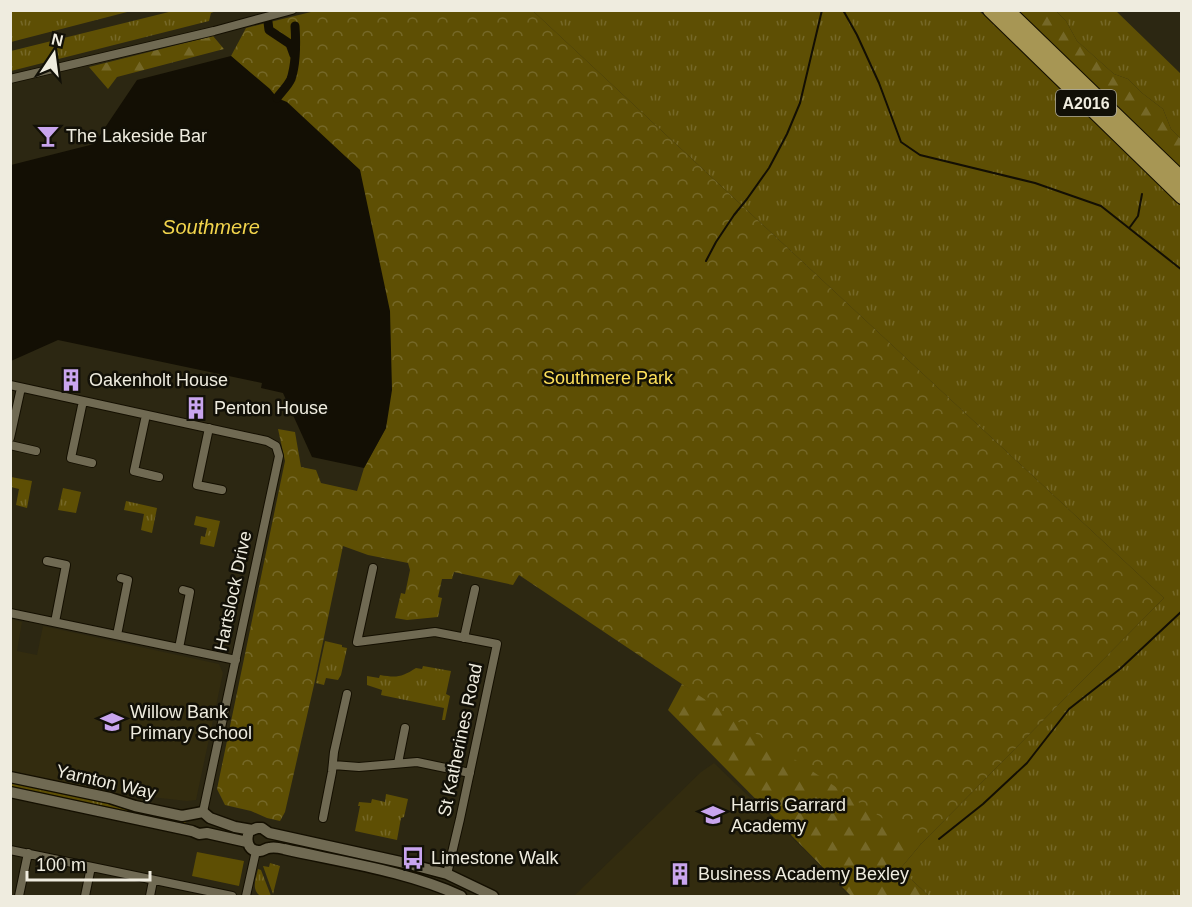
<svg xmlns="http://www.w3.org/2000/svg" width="1192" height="907" font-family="Helvetica,sans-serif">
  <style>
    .built { fill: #332c0f }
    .grass { fill: url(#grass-tufts) }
    .forest { fill: url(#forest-firs) }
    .park { fill: url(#park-crowns) }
    .pitch { fill: #5e4f04 }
    .water { fill: #130f04 }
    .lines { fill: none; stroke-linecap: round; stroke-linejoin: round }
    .stream { stroke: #130f04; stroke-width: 2 }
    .canal { stroke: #130f04; stroke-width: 9 }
    .minor-casing { stroke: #140f00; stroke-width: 10 }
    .tertiary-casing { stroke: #140f00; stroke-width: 13 }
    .primary-casing { stroke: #140f00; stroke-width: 16 }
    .minor { stroke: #706a53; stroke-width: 8 }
    .tertiary { stroke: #706a53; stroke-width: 10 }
    .primary { stroke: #a79654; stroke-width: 14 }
    .labels { text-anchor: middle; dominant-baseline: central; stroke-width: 5; stroke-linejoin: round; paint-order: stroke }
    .shield { fill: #121007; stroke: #adaa9e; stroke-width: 1.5 }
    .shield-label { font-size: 16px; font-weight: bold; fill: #efecdf }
    .poi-label { font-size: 18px; fill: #efecdf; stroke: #121007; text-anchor: start }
    .park-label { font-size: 18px; fill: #fee05a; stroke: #121007 }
    .street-label { font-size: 18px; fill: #efecdf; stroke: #121007 }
    .water-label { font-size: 20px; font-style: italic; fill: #f2d44c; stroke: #121007 }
  </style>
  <defs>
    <pattern id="grass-tufts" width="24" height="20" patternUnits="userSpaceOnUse" patternTransform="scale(1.5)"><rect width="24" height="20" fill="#5e4f04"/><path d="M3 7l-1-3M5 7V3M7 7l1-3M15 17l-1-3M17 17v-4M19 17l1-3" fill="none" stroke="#756828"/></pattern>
    <pattern id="forest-firs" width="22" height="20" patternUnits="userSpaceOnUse" patternTransform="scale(1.5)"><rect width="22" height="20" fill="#5e4f04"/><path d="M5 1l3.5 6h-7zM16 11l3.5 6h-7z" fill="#756828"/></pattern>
    <pattern id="park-crowns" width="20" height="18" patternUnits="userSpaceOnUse" patternTransform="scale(1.5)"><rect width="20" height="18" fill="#5e4f04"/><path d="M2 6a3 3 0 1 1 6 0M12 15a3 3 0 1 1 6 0" fill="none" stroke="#756828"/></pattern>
  </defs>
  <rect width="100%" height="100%" fill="#2c2712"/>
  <!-- built -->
  <path class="built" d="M11,619L22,622L17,651L37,655L43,626L219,664L223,673L196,800L187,801L106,792L11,771Z
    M714,763L813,858L823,870L850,896H574L701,772Z"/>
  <!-- grass -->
  <path class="grass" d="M11,10H131V11L11,42Z
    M173,11H216L211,13L209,21L11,71V51Z
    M533,11H979L997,26L1181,206V896H929L900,869L921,844L1164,598Z
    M1056,11H1116L1181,74V139L1171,129L1163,109L1142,93L1128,79L1114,74L1077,41L1066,21Z
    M11,477L32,481L27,508L16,505L19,489L11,487Z
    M63,488L81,492L76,513L58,510Z
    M126,501L157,508L152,533L141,530L144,514L124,510Z
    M196,516L220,521L214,547L200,544L201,536L205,537L207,528L194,525Z
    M325,641L342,645V647L347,648L341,675L338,680L326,678L324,685L316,683Z
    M423,666L451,671L446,694L450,696L445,720H442L444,708L381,695L382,690L367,685V676L379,678L380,675C397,678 402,677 416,668L422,669Z
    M11,782L186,818L185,825L11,788Z
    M386,794L408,799L404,817L401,818L397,840L355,831L360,806H358L359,802L371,803L372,799L385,802Z
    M270,863L280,866L273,894L263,866L269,867Z
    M258,869L261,870L271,896H260C251,889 256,879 258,869Z"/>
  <!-- forest -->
  <path class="forest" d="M1014,11H1056L1066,21L1077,41L1114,74L1128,79L1142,93L1163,109L1171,129L1181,139V171Z
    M213,36L224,49L117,77L108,89L89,67Z
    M682,684L767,735L821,703L921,844L900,869L929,896H851L668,710Z"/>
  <!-- park -->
  <path class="park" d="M315,11H533L1164,598L921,844L519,575L513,585L454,572L452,579H442L438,597L442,598L438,617L407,620L395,618L401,593L405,594L410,570L408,563L368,555L343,546L314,685L285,812L280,821L267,818L251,811L225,805L217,789L285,461L278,429L295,432L301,467L316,470L321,483L357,491L364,468L386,428L360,170L231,56L246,28Z"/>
  <!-- pitch -->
  <path class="pitch" d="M197,852L244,861L239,886L192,876Z"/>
  <!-- water -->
  <path class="water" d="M231,56L270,89L277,98L287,102L360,170L390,311L392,390L386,428L364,468L312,457L283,393L261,388L262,383L58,340L11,361V165L94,144L137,80Z"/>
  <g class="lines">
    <!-- stream -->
    <path class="stream" d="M843,10L857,35L879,83L901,142L920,155L1035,183L1101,206L1182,270
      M1130,227L1138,216L1142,194
      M706,261L716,242L734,215L747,199L769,168L787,134L800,103L822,10
      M939,839L983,804L1027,763L1069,709L1120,669L1182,611"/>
    <!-- canal -->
    <path class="canal" d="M268,22L269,30L290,44L294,55
      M277,98C281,92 288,86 291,79C296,64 296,41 295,26"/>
    <!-- minor casing -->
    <g class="minor-casing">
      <path id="minor" d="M10,79L214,31L292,10
        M10,385L267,441L276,446L279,456L203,812
        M83,401L71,458L92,463
        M146,415L134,471L159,477
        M209,428L197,485L222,490
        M10,438L21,388
        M10,445L36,451
        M47,561L66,565L55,622
        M373,568L357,642L435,632L497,644L460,819L447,874
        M10,613L236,660
        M117,635L128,580L121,578
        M464,638L475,589
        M179,648L190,592L183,590
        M398,763L405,728
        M333,765L359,767L417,762L470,773
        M323,818L332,772L334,752L347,694
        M10,850L232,896
        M19,896L28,853
        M85,896L91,867
        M150,896L153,881
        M246,896L256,851"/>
    </g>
    <!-- tertiary casing -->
    <g class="tertiary-casing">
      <path id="tertiary" d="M10,777L110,798L135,806L182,816L203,812L210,818L235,827L252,830L257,828H262L269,833L405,863L447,874L493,896
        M10,792L192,831L199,834L207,833L247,842
        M248,835C246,843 250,852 260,851C263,851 266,848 269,848C273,847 280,848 284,849C342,862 407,871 461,896"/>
    </g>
    <!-- primary casing -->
    <g class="primary-casing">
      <path id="primary" d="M990,10L1182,197
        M1007,10L1182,179"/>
    </g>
    <!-- minor -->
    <use href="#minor" class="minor"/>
    <!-- tertiary -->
    <use href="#tertiary" class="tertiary"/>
    <!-- primary -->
    <use href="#primary" class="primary"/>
  </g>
  <!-- icons -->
  <defs>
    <g id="bar-bare" transform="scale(1.8)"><path d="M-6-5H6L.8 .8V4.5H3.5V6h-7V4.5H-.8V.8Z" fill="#c9a5ee" stroke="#121007" stroke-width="2.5" paint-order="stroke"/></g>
    <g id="building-bare" transform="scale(1.8)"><path d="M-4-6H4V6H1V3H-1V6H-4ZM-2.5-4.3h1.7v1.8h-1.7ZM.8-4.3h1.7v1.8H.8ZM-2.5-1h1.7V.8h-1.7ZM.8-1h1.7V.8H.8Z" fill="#c9a5ee" stroke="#121007" stroke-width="2.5" paint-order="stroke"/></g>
    <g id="school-bare" transform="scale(1.8)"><path d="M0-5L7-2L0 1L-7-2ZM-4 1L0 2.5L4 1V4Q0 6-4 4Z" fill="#c9a5ee" stroke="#121007" stroke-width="2.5" paint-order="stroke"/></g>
    <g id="bus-bare" transform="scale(1.8)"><path d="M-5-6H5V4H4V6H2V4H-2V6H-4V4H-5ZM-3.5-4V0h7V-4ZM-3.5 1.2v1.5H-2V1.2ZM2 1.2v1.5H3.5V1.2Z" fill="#c9a5ee" stroke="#121007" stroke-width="2.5" paint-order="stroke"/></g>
  </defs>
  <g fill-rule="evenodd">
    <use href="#bar-bare" x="48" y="136"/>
    <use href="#building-bare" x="71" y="380"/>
    <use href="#building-bare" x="196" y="408"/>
    <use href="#school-bare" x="112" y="722"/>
    <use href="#school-bare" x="713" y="815"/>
    <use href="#bus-bare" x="413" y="858"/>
    <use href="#building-bare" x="680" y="874"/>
  </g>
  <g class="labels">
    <!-- shield labels -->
    <rect class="shield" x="1056" y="90" width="60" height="26" rx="4.5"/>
    <g class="shield-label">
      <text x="1086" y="103">A2016</text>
    </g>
    <!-- poi labels -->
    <g class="poi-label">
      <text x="66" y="136">The Lakeside Bar</text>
      <text x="89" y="380">Oakenholt House</text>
      <text x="214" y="408">Penton House</text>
      <text x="130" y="712">Willow Bank<tspan x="130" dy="21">Primary School</tspan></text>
      <text x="731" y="805">Harris Garrard<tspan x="731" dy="21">Academy</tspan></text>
      <text x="431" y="858">Limestone Walk</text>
      <text x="698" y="874">Business Academy Bexley</text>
    </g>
    <!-- park labels -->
    <g class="park-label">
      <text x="608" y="378">Southmere Park</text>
    </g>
    <!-- street labels -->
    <g class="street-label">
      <text transform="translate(233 591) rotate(-78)">Hartslock Drive</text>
      <text transform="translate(460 740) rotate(-78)">St Katherines Road</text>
      <text transform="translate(106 782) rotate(13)">Yarnton Way</text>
    </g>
    <!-- water labels -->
    <g class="water-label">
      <text x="211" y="227">Southmere</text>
    </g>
  </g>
  <!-- border -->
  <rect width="1192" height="907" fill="none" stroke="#efecdf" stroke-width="24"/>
  <!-- north arrow -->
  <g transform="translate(54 54) rotate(13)" stroke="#121007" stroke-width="4.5" paint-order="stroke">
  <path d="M0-4.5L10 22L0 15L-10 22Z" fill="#efecdf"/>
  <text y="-9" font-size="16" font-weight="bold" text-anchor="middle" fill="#efecdf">N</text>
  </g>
  <!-- scale -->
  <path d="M27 871v9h123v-9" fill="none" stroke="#efecdf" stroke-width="3"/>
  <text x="36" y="871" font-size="18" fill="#efecdf" stroke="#121007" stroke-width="4.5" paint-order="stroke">100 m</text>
</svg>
